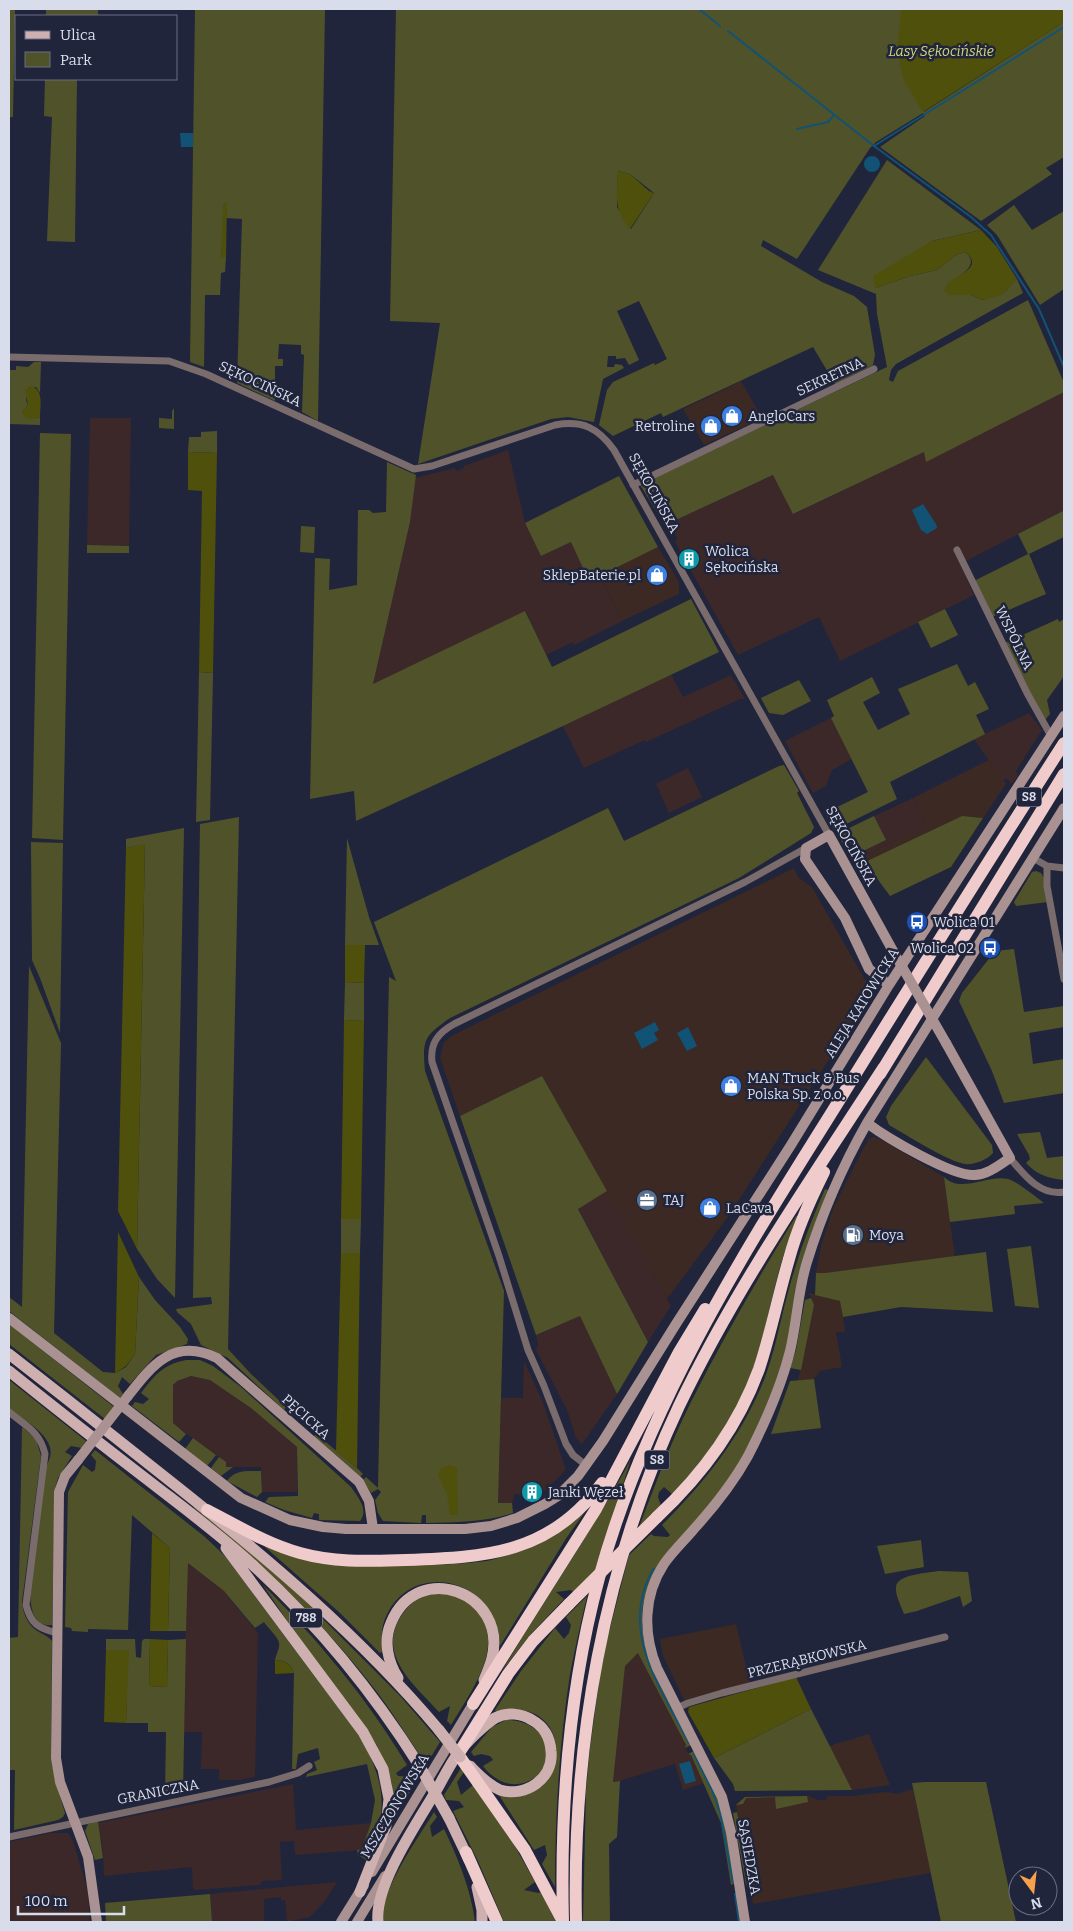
<svg xmlns="http://www.w3.org/2000/svg" width="1073" height="1931" font-family="Bitter,serif">
  <style>
    .commercial { fill: #3c2924 }
    .industrial { fill: #3c2828 }
    .green { fill: #505329; fill-rule: evenodd }
    .forest { fill: #4e500c }
    .water { fill: #115275 }
    .lines { fill: none; stroke-linecap: round; stroke-linejoin: round }
    .stream { stroke: #115275; stroke-width: 2 }
    .street { stroke: #7a6b6c; stroke-width: 7 }
    .secondary { stroke: #aa9293; stroke-width: 10 }
    .primary { stroke: #cfb0b1; stroke-width: 11 }
    .highway { stroke: #f0cbcc; stroke-width: 12 }
    .secondary-bridge { stroke: #aa9293; stroke-width: 10 }
    .primary-bridge { stroke: #cfb0b1; stroke-width: 11 }
    .highway-bridge { stroke: #f0cbcc; stroke-width: 12 }
    .labels { text-anchor: middle; dominant-baseline: central; stroke-width: 5; stroke-linejoin: round; paint-order: stroke }
    .shield { fill: #20253c; stroke: #a1a5b6; stroke-width: 1 }
    .shield-label { font-size: 12px; font-weight: bold; fill: #d8dceb }
    .park-label { font-size: 14px; font-style: italic; fill: #d2d77b; stroke: #20253c }
    .street-label { font-size: 14px; fill: #d8dceb; stroke: #20253c }
    .poi-label { font-size: 14px; fill: #d8dceb; stroke: #20253c; text-anchor: start }
  </style>
  <rect width="100%" height="100%" fill="#20253c"/>
  <!-- commercial -->
  <path class="commercial" d="M741,381L762,418L704,445L683,409Z
    M658,547L679,582V594L622,621L600,575Z
    M989,760L1006,784L983,818L962,816L865,862L862,857L926,825L913,798Z
    M794,868L798,877L812,887L872,992L730,1214L667,1299L542,1076L460,1116L440,1058L444,1042L455,1034Z
    M873,1137L882,1140L944,1177L955,1257L825,1273H816L821,1246L833,1209L863,1149L869,1139Z
    M809,1293L841,1301L845,1332H836L842,1367L820,1371L814,1379L798,1381L814,1305Z
    M736,1624L750,1683L684,1700L663,1656L660,1639Z
    M869,1734L890,1785L852,1790L829,1746Z
    M913,1789L931,1873L753,1904L736,1805L745,1797L809,1796L817,1800H826L828,1796H853L886,1792L897,1794Z"/>
  <!-- industrial -->
  <path class="industrial" d="M1064,392V513L1063,511L960,564L974,595L840,661L819,617L738,655L675,542L677,539L675,533L670,534L665,525L774,475L794,514L924,452L926,461Z
    M90,418H131L129,546L87,545Z
    M508,450L525,523L541,556L571,542L589,580L600,575L622,621L574,645L573,642L546,655L526,612L373,684L410,522L415,478L455,468L456,471L464,468V466Z
    M671,674L683,697L731,675L745,699H740L646,742L645,740L584,768L563,726Z
    M1029,713L1042,730L1016,771L1018,776L1012,784L1006,778L1003,781L974,739Z
    M831,718L852,759L832,770L826,786L813,793L785,741Z
    M688,768L702,797L669,813L656,784Z
    M913,798L926,825L862,857L859,853L886,840L874,816Z
    M607,1191L671,1306L648,1342L578,1208Z
    M580,1316L617,1394L582,1444L576,1438L567,1410L536,1350L538,1344L536,1335Z
    M524,1361L542,1400L566,1470L544,1491L537,1492L535,1495L515,1494L512,1503H498L501,1398H523Z
    M191,1376L210,1379L251,1408L297,1447V1492H262L261,1467H226L219,1457L173,1424V1385L177,1381Z
    M187,1562L224,1591L258,1633L255,1777L238,1780H219V1769H201L202,1732H184Z
    M639,1652L686,1745L685,1748L688,1754L691,1755L704,1783L683,1790L675,1764L613,1783L625,1666Z
    M293,1784L296,1830L371,1823L362,1850L295,1855L294,1841L280,1842L282,1880L262,1881L260,1885L196,1890L193,1889L192,1867L104,1876L103,1850L98,1823Z
    M50,1833H68L73,1841L88,1891L90,1922H9V1842Z
    M337,1882L325,1901L310,1917L287,1922L285,1900H281V1897L264,1899V1922H212L210,1894Z"/>
  <!-- green -->
  <path class="green" d="M9,9H15L13,117H9Z
    M46,9H98V16H46Z
    M195,9H325L318,421L302,412L304,355L301,354V345L279,344L278,359H283V366H275V401L237,383L242,219L226,218L227,203L221,258H226L225,272L221,273L220,295H205L204,367L190,362Z
    M396,9H904L901,12L924,112L1064,22V157L1046,168L1052,174L981,221L880,147L925,116L923,113L876,142L870,148L797,259L763,240L761,246L822,282L854,296L867,307L875,355L873,365L835,384L813,347L663,417L661,413L613,436L599,425L607,390L613,382L654,363L655,365L667,359L639,301L617,311L639,360L629,365L625,358L616,359V356H608L607,367H614L615,364L622,365L624,368L603,379L594,422L568,417L551,419L418,464L440,323L390,321ZM618,171L630,174L654,193L631,229L617,207Z
    M45,79H77L75,242L47,241L52,117L44,116Z
    M887,160L981,230L932,241L875,288L910,276L937,270L956,255L965,252C982,265 958,277 948,283L949,295H971L982,300L992,297L1006,291L1011,284L1017,279L1023,293L896,364L891,370L889,380L893,382L898,371L1028,300L1064,383V392L926,462L924,452L793,514L773,475L665,525L640,485L887,367L877,314L876,294L818,270Z
    M1014,205L1032,230L1064,211V289L1040,305L997,235L987,225Z
    M34,362H41L40,393L36,387H29L26,400L28,405L23,411L37,418L40,417V425L9,424L10,370H16V366L28,367Z
    M174,408V429L159,428V418L172,419V411Z
    M217,431V453L188,452L189,437H201V432Z
    M40,433L71,434L63,840L32,838Z
    M387,462L416,475L410,522L373,684L525,611L552,667L691,599L719,652L563,726L356,821L354,791L310,799L315,558L330,559L329,590L357,585L358,510H369L373,513L386,512Z
    M619,476L658,547L589,581L571,542L541,556L525,523Z
    M1063,511L1064,537L1029,554L1046,594L992,617L974,581L1028,554L1018,534Z
    M301,526L315,527L314,553L300,552Z
    M87,545L129,546V553H87Z
    M945,609L958,635L931,648L918,622Z
    M1058,619L1059,622L1064,619V676L1047,700L1050,714L1045,720L1037,707L1005,643Z
    M957,664L968,686L975,682L989,709L976,715L985,734L890,782L897,799L834,830L825,813L868,792L831,718L834,716L827,700L872,677L880,693L863,702L878,730L910,714L898,689Z
    M199,672L213,673L210,820L196,822Z
    M799,680L811,701L783,715L769,713L761,698Z
    M784,765L799,791L797,793L814,827L811,833L739,878L450,1018C425,1036 422,1038 425,1071L504,1291L498,1503H512L513,1513C485,1522 456,1522 426,1523V1515H422L421,1523L383,1521L378,1513L375,1500L381,1492L378,1489L371,1493L363,1480L366,1477L378,1488L389,977L396,981L374,922L608,808L624,841L779,766Z
    M874,816L886,840L859,853L849,842L844,845L837,834Z
    M962,816L983,818L951,867L890,896L865,862Z
    M239,817L228,1349L251,1374L286,1407L284,1410L228,1358L201,1345L191,1324L177,1312L176,1309L212,1304L211,1297L193,1298L200,824Z
    M184,828L175,1298L157,1279L137,1249L145,845L126,848V839Z
    M347,838L369,917L379,945H345Z
    M31,842L63,843L60,1033L40,978L32,960Z
    M1036,871L1041,873L1044,878L1048,902L1016,906L1014,902L1032,872Z
    M1014,949L1024,1012L1064,1006V1027L1029,1033L1033,1064L1064,1059V1093L1004,1103L992,1071L959,1001L962,993L995,951Z
    M29,966L61,1043L54,1333L103,1372L115,1373L126,1367L135,1354L139,1277L155,1300L180,1327L188,1339L187,1344L156,1355L130,1384L122,1377L118,1386L123,1394L120,1398L9,1311V1297L22,1307Z
    M345,982L364,983V1021L344,1020Z
    M926,1057L992,1145L993,1153C987,1160 974,1165 965,1164C949,1162 905,1134 889,1125L886,1117L891,1106Z
    M542,1076L607,1191L578,1209L648,1342L617,1394L580,1316L536,1335L460,1116Z
    M1040,1132L1047,1158L1064,1156V1180C1048,1178 1037,1175 1026,1163L1030,1159L1029,1155L1017,1134Z
    M944,1177C961,1194 988,1174 1008,1179C1016,1181 1036,1197 1044,1203L1014,1206L1015,1214L950,1222Z
    M825,1189L830,1191C819,1230 808,1269 797,1308C789,1335 783,1362 774,1388C760,1429 738,1467 713,1501C686,1538 645,1566 642,1615C640,1660 672,1705 691,1745L685,1748L686,1745L638,1653L625,1666L613,1782L620,1781L617,1837L609,1844L610,1922H583L586,1791L590,1748L600,1675L607,1640L629,1555L651,1534L654,1536L668,1537L670,1535L662,1525C705,1482 741,1437 764,1380C774,1354 779,1327 786,1300C796,1261 809,1225 825,1189Z
    M796,1216H798C791,1233 785,1250 780,1267C770,1303 764,1339 751,1374C735,1419 704,1460 672,1494L664,1487L659,1492L658,1497L661,1506L639,1527C655,1486 670,1444 690,1404C722,1340 758,1278 796,1216Z
    M341,1219H361L360,1253H341Z
    M1031,1246L1039,1308L1015,1306L1007,1249Z
    M986,1252L993,1312L901,1307L843,1317L840,1301L815,1295L816,1273H825Z
    M811,1298L814,1305L801,1370L790,1368L796,1350L805,1300Z
    M9,1324L114,1407L105,1419L9,1344Z
    M186,1360H200L213,1366L241,1387L351,1487C358,1497 369,1510 360,1521L319,1520V1514L314,1513L312,1518L284,1510L265,1502L269,1497L298,1496L297,1447L251,1408L210,1380L191,1376L177,1381L173,1385V1423L186,1434L179,1442L132,1406L135,1402L143,1404L149,1399L141,1393C155,1375 162,1365 186,1360Z
    M814,1379L821,1428L771,1434L790,1381Z
    M9,1380L86,1441L82,1448L71,1446L65,1452L72,1456L58,1478L55,1488L52,1625C33,1627 31,1608 30,1594L46,1468C47,1464 49,1461 50,1457C56,1436 22,1419 9,1409Z
    M22,1427L36,1439L41,1456L22,1602C23,1614 28,1626 39,1632C44,1635 48,1636 52,1641L51,1753L55,1780L65,1813L63,1817L58,1820L14,1830L15,1770H9V1638L18,1637Z
    M316,1434L357,1468L363,1474L360,1477L313,1437Z
    M193,1438L216,1455L207,1466L185,1449Z
    M95,1450L205,1537L225,1556L360,1737C385,1780 390,1815 366,1860L358,1855L357,1850L362,1849L371,1823L375,1800L367,1764L306,1777L307,1774L317,1770L314,1762L320,1759L318,1748L298,1754L296,1769H292L294,1673C291,1664 285,1660 275,1660C276,1655 280,1648 279,1643C279,1638 267,1627 264,1622L255,1628L224,1591L188,1563L186,1631H168L170,1548L132,1515L128,1630L88,1629V1632L72,1631L71,1628L65,1627L68,1492L83,1465L92,1472L95,1470L96,1461L91,1455Z
    M219,1457L226,1462V1467H233L221,1476L211,1468Z
    M631,1459L596,1570L573,1592L571,1590L556,1592L564,1599L531,1634L502,1671C544,1600 592,1532 631,1459Z
    M261,1471L262,1492L257,1497L227,1481C235,1469 248,1471 261,1471Z
    M195,1506L318,1611L317,1613L401,1697L440,1742L426,1765C410,1740 394,1715 377,1692C324,1623 261,1562 194,1508Z
    M585,1512L567,1537L500,1646C498,1574 403,1557 383,1625C381,1634 382,1643 382,1652L380,1653L340,1613L264,1546C316,1568 355,1567 410,1565C436,1565 461,1564 487,1561C524,1553 557,1537 585,1512Z
    M921,1540L924,1567L885,1574L877,1546Z
    M939,1571L968,1572L972,1601L963,1607L960,1596L917,1611L904,1614C901,1606 895,1595 896,1587C897,1574 928,1573 939,1571Z
    M263,1585C318,1640 367,1698 407,1765L396,1773L398,1776L414,1777L416,1781L393,1821L392,1784L388,1769L376,1744L300,1640Z
    M436,1593C452,1594 466,1598 477,1611C507,1646 469,1694 451,1725L447,1721L450,1706L439,1712C416,1686 377,1656 400,1618C411,1601 417,1598 436,1593Z
    M587,1596C581,1622 575,1648 570,1674C559,1745 555,1816 555,1887L542,1864L547,1855L545,1845L534,1850L497,1792L505,1795L554,1768C564,1727 537,1701 496,1712L495,1710L521,1671L555,1628L564,1639L569,1633L571,1625L566,1617Z
    M106,1639H135L136,1657L141,1658L142,1641L144,1639H150L149,1686L167,1687L168,1640L186,1639L183,1792L165,1796L166,1732H148V1723H126L128,1650H106Z
    M811,1709L852,1790L735,1791L733,1784L714,1758Z
    M506,1720C532,1719 556,1740 544,1767C542,1772 537,1776 534,1778C515,1791 495,1782 483,1766L493,1760L490,1756L481,1754L474,1756L471,1752L492,1727Z
    M694,1751L718,1797L725,1819L735,1883L731,1885L721,1823L691,1755L688,1754Z
    M461,1768L464,1772L457,1782L461,1795L473,1785L513,1843L535,1882L524,1890L538,1893L541,1892L556,1922H504L478,1861L453,1811L464,1807L459,1801L446,1800L444,1795Z
    M925,1782H986L1016,1922H941L912,1783Z
    M807,1796L808,1802L776,1809L775,1797L746,1798L743,1804L736,1805L745,1797Z
    M434,1812L437,1817L430,1826L432,1837L444,1829C458,1858 471,1890 475,1922H383C378,1893 419,1837 434,1812Z
    M737,1812L750,1884L746,1885L733,1813Z
    M98,1821L103,1858L95,1860L85,1831L88,1824Z
    M210,1894L212,1922H106L105,1903Z"/>
  <!-- forest -->
  <path class="forest" d="M904,9H1064V22L923,112L904,81L897,50L901,11Z
    M618,171L630,174L649,191L654,193L630,229C613,209 617,196 618,171Z
    M223,203H227L226,258H221Z
    M981,230L997,247L1017,279L1002,295L982,300L971,295H949L944,291C945,289 946,286 947,284C954,276 986,268 965,252L956,255L937,270L910,276L875,288L873,276L932,241Z
    M32,386C44,391 40,406 40,417C33,420 25,421 22,412L28,405L25,390Z
    M188,452L217,453L213,673L199,672L202,491L188,490Z
    M145,844L137,1249L118,1211L126,848Z
    M345,945H365L364,983L345,982Z
    M344,1020L364,1021L361,1219H341Z
    M118,1232L139,1277L135,1354L126,1366L115,1373Z
    M341,1253H360L357,1468L336,1451Z
    M450,1465L457,1467L458,1515H450L447,1495L438,1475L441,1468Z
    M152,1533L170,1548L168,1631H150Z
    M150,1639L168,1640L167,1687L149,1686Z
    M106,1650H129L126,1723L104,1722Z
    M275,1660C284,1660 291,1664 294,1673L275,1674Z
    M796,1677L811,1709L714,1758L688,1712L689,1707Z"/>
  <!-- water -->
  <path class="water" d="M180,133H193V147H181Z
    M864 164a8 8 0 1 1 16 0a8 8 0 1 1-16 0Z
    M923,504L936,524L937,528L927,534L921,530L912,510Z
    M655,1022L659,1030L654,1033L658,1040L642,1049L634,1033Z
    M688,1027L697,1046L687,1051L677,1033Z
    M690,1761L696,1781L685,1784L679,1764Z"/>
  <g class="lines">
    <!-- stream -->
    <path class="stream" d="M699,9L720,26
      M728,31L874,146L971,217L991,235L1039,309L1064,367
      M797,129L828,122L833,116
      M874,146L1064,27
      M654,1568C617,1630 661,1688 689,1743
      M694,1754L712,1790L720,1812L733,1882
      M735,1894L739,1922"/>
    <!-- street -->
    <path class="street" d="M9,357L169,361L206,374L414,469L432,466L555,425C583,420 598,428 614,450L829,835
      M633,485L874,369
      M957,550L1027,693L1051,736
      M1033,858L1047,866L1064,868
      M1047,866V886L1064,979
      M1010,1158C1024,1175 1040,1196 1064,1192
      M9,1412C26,1426 40,1432 45,1454L26,1605C31,1624 38,1628 57,1633
      M587,1466L573,1455L566,1444L544,1386L528,1350L499,1256L432,1062C430,1043 438,1033 454,1024L745,882L806,848
      M677,1708L688,1703L722,1693L945,1637
      M9,1837L269,1782L298,1773L309,1766"/>
    <!-- secondary -->
    <path class="secondary" d="M889,985L869,969L845,918L805,859L806,848L829,835L893,951
      M867,1123C887,1138 953,1177 975,1175C989,1174 999,1165 1010,1158L946,1043
      M9,1318L241,1498L290,1520L323,1527L346,1529H465L491,1526L517,1518L545,1504L558,1496L578,1476L603,1441L676,1324L791,1145L889,985L1064,716
      M128,1396C152,1365 174,1337 217,1358L359,1482L369,1501L373,1529
      M78,1460L65,1476L59,1492L56,1758L60,1782L88,1857L97,1922
      M372,1872L473,1704
      M341,1922L364,1885
      M357,1922L385,1876
      M745,1922L731,1832L722,1797L657,1668C643,1634 643,1596 664,1564C673,1551 684,1541 694,1529C714,1507 733,1483 748,1456C765,1423 781,1387 790,1351C797,1322 798,1290 807,1262C822,1213 842,1167 867,1123L1064,808"/>
    <!-- primary -->
    <path class="primary" d="M9,1354C63,1396 116,1438 170,1481C266,1557 360,1636 439,1730
      M9,1371C55,1408 102,1445 149,1481C185,1509 222,1536 255,1567C318,1625 373,1692 419,1765
      M226,1548L363,1732L383,1769L389,1799L386,1826L360,1892
      M398,1678C388,1662 383,1641 391,1623C417,1559 508,1592 492,1658C490,1666 487,1673 484,1680
      M449,1818L469,1860
      M477,1887L482,1910V1922
      M378,1922C374,1886 417,1823 436,1791C443,1779 450,1764 459,1752C467,1742 484,1725 495,1718C507,1712 521,1713 532,1720C543,1726 550,1737 551,1751C554,1778 526,1798 500,1790C488,1785 479,1775 470,1766"/>
    <!-- highway -->
    <path class="highway" d="M880,1074L1064,774
      M207,1510C238,1526 267,1544 300,1553C336,1563 370,1561 406,1560C487,1557 550,1554 602,1483
      M657,1517C702,1475 738,1427 759,1369C771,1333 778,1296 789,1259C797,1229 810,1200 824,1172
      M473,1704L596,1509L679,1352L705,1309
      M459,1753L508,1674L533,1641L569,1604
      M460,1757L525,1850L561,1918
      M466,1852L497,1922
      M563,1922C560,1807 569,1689 599,1578C646,1406 743,1254 837,1104C912,983 987,863 1064,743
      M576,1922C572,1745 603,1567 679,1406C736,1287 812,1178 884,1067"/>
    <!-- secondary-bridge -->
    <path class="secondary-bridge" d="M893,951L946,1043
      M78,1460L128,1396"/>
    <!-- primary-bridge -->
    <path class="primary-bridge" d="M439,1730L460,1757
      M419,1765L449,1818"/>
    <!-- highway-bridge -->
    <path class="highway-bridge" d="M569,1604L657,1517"/>
  </g>
  <!-- icons -->
  <defs>
    <g id="shop-disc" transform="scale(1.125)"><circle r="9.5" fill="#3f7fe0" stroke="#20253c"/><path d="M-5-2.5h2.3a2.7 3.5 0 0 1 5.4 0H5L5.5 6h-11ZM-1.5-2.5h3a1.5 2.3 0 0 0-3 0Z" fill="#fff"/></g>
    <g id="building-disc" transform="scale(1.125)"><circle r="9.5" fill="#0f9aa8" stroke="#20253c"/><path d="M-4-6H4V6H1V3H-1V6H-4ZM-2.5-4.3h1.7v1.8h-1.7ZM.8-4.3h1.7v1.8H.8ZM-2.5-1h1.7V.8h-1.7ZM.8-1h1.7V.8H.8Z" fill="#fff"/></g>
    <g id="bus-disc" transform="scale(1.125)"><circle r="9.5" fill="#1a4fb4" stroke="#20253c"/><path d="M-5-6H5V4H4V6H2V4H-2V6H-4V4H-5ZM-3.5-4V0h7V-4ZM-3.5 1.2v1.5H-2V1.2ZM2 1.2v1.5H3.5V1.2Z" fill="#fff"/></g>
    <g id="office-disc" transform="scale(1.125)"><circle r="9.5" fill="#5c6f8a" stroke="#20253c"/><path d="M-6-3h4V-5.5h4V-3h4V5H-6ZM-1-4.5V-3h2v-1.5ZM-6 0V1H6V0Z" fill="#fff"/></g>
    <g id="fuel-disc" transform="scale(1.125)"><circle r="9.5" fill="#5c6f8a" stroke="#20253c"/><path d="M-5.5-6h7V0h2V4h1.3V-2.5L3-4.5l.8-.8L6-3V5H2.5V1h-1V6h-7ZM-4.2-4.7v3.2H.2V-4.7Z" fill="#fff"/></g>
  </defs>
  <g fill-rule="evenodd">
    <use href="#shop-disc" x="732" y="416"/>
    <use href="#shop-disc" x="711" y="426"/>
    <use href="#building-disc" x="689" y="559"/>
    <use href="#shop-disc" x="657" y="575"/>
    <use href="#bus-disc" x="917" y="922"/>
    <use href="#bus-disc" x="990" y="948"/>
    <use href="#shop-disc" x="731" y="1086"/>
    <use href="#office-disc" x="647" y="1200"/>
    <use href="#shop-disc" x="710" y="1208"/>
    <use href="#fuel-disc" x="853" y="1235"/>
    <use href="#building-disc" x="532" y="1492"/>
  </g>
  <g class="labels">
    <!-- shield labels -->
    <g class="shield">
      <rect x="1016.5" y="787.5" width="25" height="19" rx="4"/>
      <rect x="644.5" y="1450.5" width="25" height="19" rx="4"/>
      <rect x="290" y="1608.5" width="32" height="19" rx="4"/>
    </g>
    <g class="shield-label">
      <text x="1029" y="797">S8</text>
      <text x="657" y="1460">S8</text>
      <text x="306" y="1618">788</text>
    </g>
    <!-- park labels -->
    <g class="park-label">
      <text x="941" y="51">Lasy Sękocińskie</text>
    </g>
    <!-- street labels -->
    <g class="street-label">
      <text transform="translate(830 377) rotate(-25)">SEKRETNA</text>
      <text transform="translate(260 384) rotate(25)">SĘKOCIŃSKA</text>
      <text transform="translate(654 493) rotate(61)">SĘKOCIŃSKA</text>
      <text transform="translate(1014 638) rotate(64)">WSPÓLNA</text>
      <text transform="translate(851 846) rotate(61)">SĘKOCIŃSKA</text>
      <text transform="translate(862 1003) rotate(-58)">ALEJA KATOWICKA</text>
      <text transform="translate(306 1417) rotate(42)">PĘCICKA</text>
      <text transform="translate(807 1659) rotate(-14)">PRZERĄBKOWSKA</text>
      <text transform="translate(158 1792) rotate(-11)">GRANICZNA</text>
      <text transform="translate(395 1806) rotate(-59)">MSZCZONOWSKA</text>
      <text transform="translate(749 1857) rotate(80)">SĄSIEDZKA</text>
    </g>
    <!-- poi labels -->
    <g class="poi-label">
      <text x="748" y="416">AngloCars</text>
      <text x="695" y="426" text-anchor="end">Retroline</text>
      <text x="705" y="551">Wolica<tspan x="705" dy="16">Sękocińska</tspan></text>
      <text x="641" y="575" text-anchor="end">SklepBaterie.pl</text>
      <text x="933" y="922">Wolica 01</text>
      <text x="974" y="948" text-anchor="end">Wolica 02</text>
      <text x="747" y="1078">MAN Truck &amp; Bus<tspan x="747" dy="16">Polska Sp. z o.o.</tspan></text>
      <text x="663" y="1200">TAJ</text>
      <text x="726" y="1208">LaCava</text>
      <text x="869" y="1235">Moya</text>
      <text x="548" y="1492">Janki Węzeł</text>
    </g>
  </g>
  <!-- border -->
  <rect width="1073" height="1931" fill="none" stroke="#d8dceb" stroke-width="20"/>
  <!-- legend -->
  <rect x="15" y="15" width="162" height="65" fill="#20253c" stroke="#6a6e82"/>
  <rect x="25" y="31" width="25" height="8" fill="#cfb0b1" stroke="#6a6e82"/>
  <text x="60" y="40" font-size="15" fill="#d8dceb">Ulica</text>
  <rect x="25" y="52" width="25" height="15" fill="#505329" stroke="#6a6e82"/>
  <text x="60" y="65" font-size="15" fill="#d8dceb">Park</text>
  <!-- north arrow -->
  <g transform="translate(1033 1891) rotate(165)"><circle r="24" fill="#20253c" stroke="#6a6e82"/>
  <path d="M0-4L9 19L0 12L-9 19Z" fill="#f8a04b"/>
  <text y="-8" font-size="14" font-weight="bold" text-anchor="middle" fill="#d8dceb">N</text>
  </g>
  <!-- scale -->
  <path d="M18 1906v8h106v-8" fill="none" stroke="#d8dceb" stroke-width="2.5"/>
  <text x="25" y="1906" font-size="15" fill="#d8dceb" stroke="#20253c" stroke-width="4" paint-order="stroke">100 m</text>
</svg>
